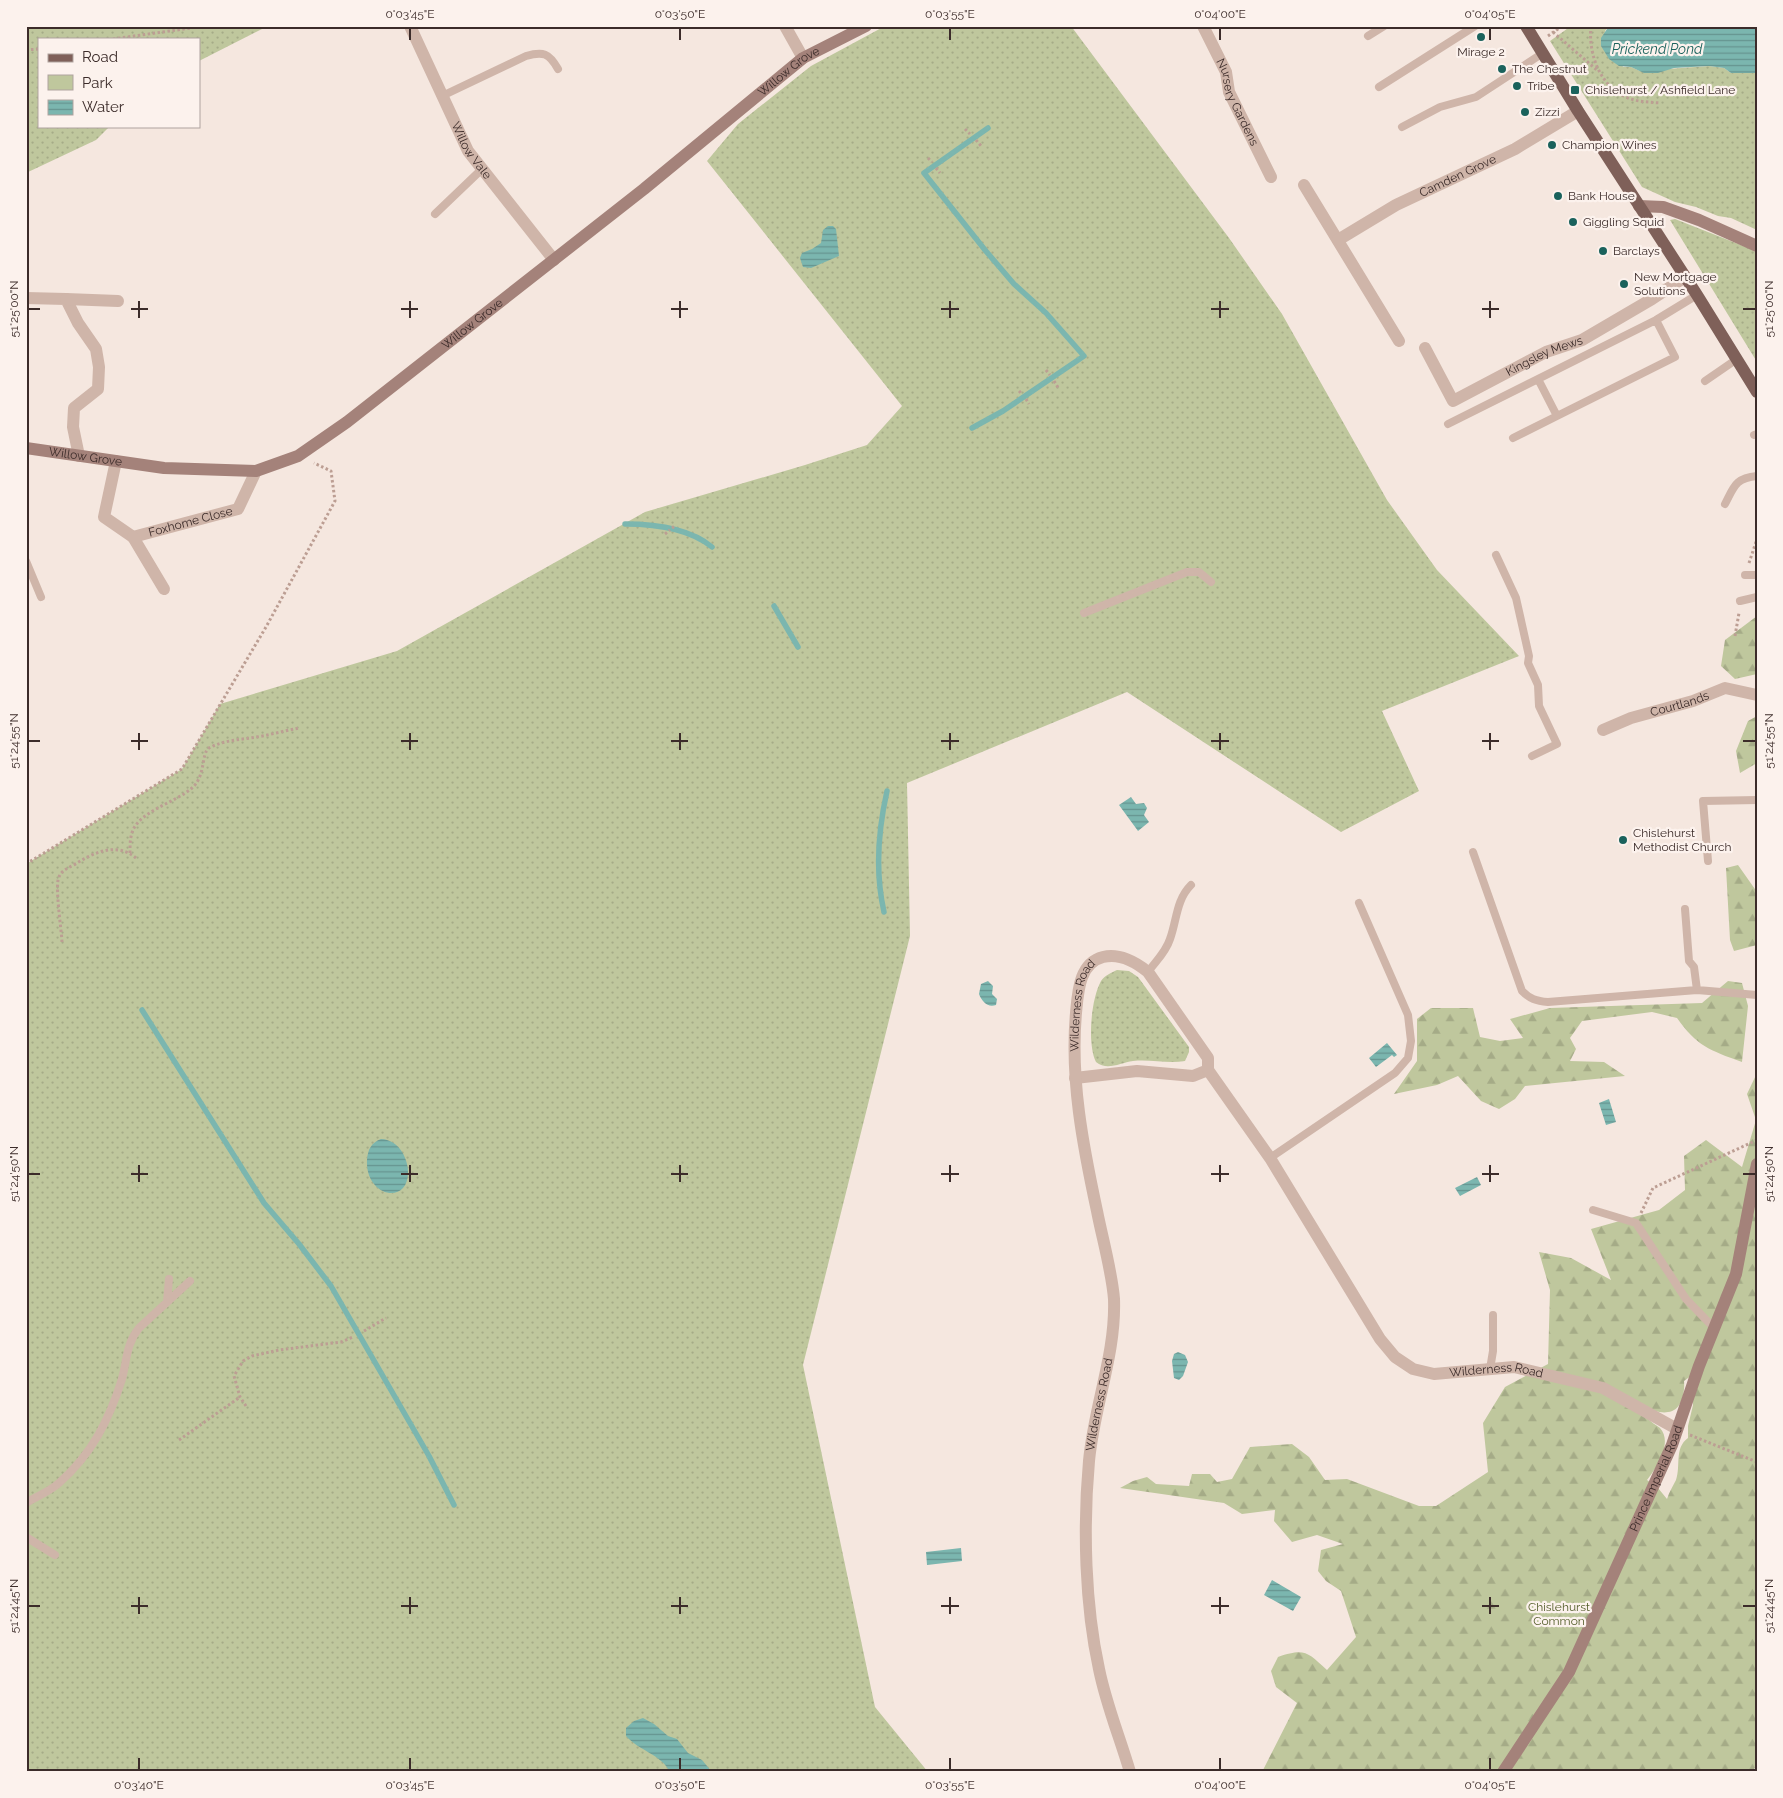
<svg xmlns="http://www.w3.org/2000/svg" width="1783" height="1798" font-family="Raleway,sans-serif">
  <style>
    .green { fill: url(#green-dots) }
    .forest { fill: url(#forest-firs); fill-rule: evenodd }
    .water { fill: url(#water-rules) }
    .lines { fill: none; stroke-linecap: round; stroke-linejoin: round }
    .stream { stroke: #7bb6af; stroke-width: 5.5 }
    .path { stroke: #bc9e93; stroke-width: 3; stroke-dasharray: 2.5 2.5; stroke-linecap: butt }
    .lane { stroke: #cfb5a9; stroke-width: 8 }
    .street { stroke: #cfb5a9; stroke-width: 12 }
    .secondary { stroke: #a4827a; stroke-width: 12 }
    .primary { stroke: #7f6059; stroke-width: 12 }
    .ticks { fill: none; stroke: #3c2c2a; stroke-width: 2 }
    .poi-dot { fill: #1a625c; stroke: #fcf2ed; stroke-width: 2 }
    .labels { text-anchor: middle; dominant-baseline: central; stroke-width: 4.5; stroke-linejoin: round; paint-order: stroke }
    .poi-label { font-size: 12px; fill: #3c2c2a; stroke: #fcf2ed; text-anchor: start }
    .street-label { font-size: 12px; fill: #3c2c2a; stroke: #fcf2ed }
    .park-label { font-size: 12px; fill: #535d2a; stroke: #fcf2ed }
    .water-label { font-size: 14px; font-style: italic; fill: #1a625c; stroke: #fcf2ed }
    .neatline { fill: none; stroke: #3c2c2a; stroke-width: 2 }
    .ticks-label { font-size: 12px; text-anchor: middle; fill: #3c2c2a }
  </style>
  <defs>
    <pattern id="green-dots" width="8" height="8" patternUnits="userSpaceOnUse" patternTransform="scale(1.25)"><rect width="8" height="8" fill="#bfc79d"/><path d="M2 2h.1M6 6h.1" fill="none" stroke="#a5ab87" stroke-width="1.8" stroke-linecap="round"/></pattern>
    <pattern id="forest-firs" width="22" height="20" patternUnits="userSpaceOnUse" patternTransform="scale(1.25)"><rect width="22" height="20" fill="#bfc79d"/><path d="M5 1l3.5 6h-7zM16 11l3.5 6h-7z" fill="#a5ab87"/></pattern>
    <pattern id="water-rules" width="6" height="5" patternUnits="userSpaceOnUse" patternTransform="scale(1.25)"><rect width="6" height="5" fill="#7bb6af"/><path d="M0 2.5h6" fill="none" stroke="#66948f"/></pattern>
  </defs>
  <rect width="100%" height="100%" fill="#f5e7df"/>
  <!-- green -->
  <path class="green" d="M26,26H268L199,61V39H39V126H110L96,140L26,173Z
    M885,26H1071L1229,238L1282,314L1387,500L1437,570L1519,656L1382,711L1419,791L1341,832L1127,692L907,783L910,936L803,1365L875,1707L928,1772H26V864L182,769L220,704L397,651L645,512L805,465L867,445L902,406L707,161L738,124L811,66Z
    M1571,26H1609L1605,31L1623,67H1631L1640,71L1709,66L1724,68L1731,73H1757V230L1731,218L1718,216L1696,207L1675,202L1642,187L1550,41Z
    M1675,219L1751,249L1757,253V362L1670,220Z
    M1117,970L1129,971L1138,977L1189,1047V1052L1185,1061C1168,1064 1150,1059 1133,1061C1120,1063 1107,1071 1096,1062C1087,1044 1091,999 1101,981C1105,975 1111,973 1117,970Z"/>
  <!-- forest -->
  <path class="forest" d="M1757,616V674L1735,679L1721,666L1725,640Z
    M1757,716V763L1740,773L1736,751L1748,721Z
    M1738,865L1757,892V945L1734,951L1730,940L1726,868Z
    M1728,981L1742,983L1748,1006L1742,1062C1709,1050 1697,1046 1677,1018L1652,1012L1582,1021L1570,1038L1576,1049L1570,1061L1604,1062L1625,1076L1525,1086L1515,1099L1499,1109L1481,1101L1458,1076L1437,1085L1394,1094L1417,1061V1019L1431,1008H1473L1480,1037L1500,1041L1523,1038L1510,1019L1550,1008L1702,1003Z
    M1757,1073V1765L1752,1772H1262L1297,1703L1276,1687L1271,1671L1278,1657C1305,1648 1307,1652 1327,1670L1356,1637L1341,1591L1326,1581L1318,1571L1321,1550L1343,1544L1317,1535L1292,1542L1274,1521L1275,1510L1242,1514L1224,1503L1120,1488L1133,1481L1147,1477L1156,1484L1189,1486L1192,1474H1210L1217,1482L1232,1479L1250,1447L1292,1444L1309,1457L1325,1480L1347,1479L1419,1506H1436L1488,1472L1483,1423L1505,1387L1548,1364L1550,1290L1539,1252L1571,1258L1611,1280L1591,1229L1659,1210L1685,1190L1684,1156L1706,1140L1742,1167L1756,1120L1747,1094ZM1692,1375L1693,1405L1688,1426V1438C1674,1448 1681,1466 1676,1480C1673,1486 1669,1492 1667,1499L1658,1488L1647,1480C1657,1468 1673,1442 1660,1428C1656,1425 1651,1422 1647,1418L1655,1411C1659,1412 1664,1413 1668,1412C1682,1411 1685,1392 1684,1381Z"/>
  <!-- water -->
  <path class="water" d="M1609,26H1757V73H1731L1724,68L1709,66L1674,68L1658,73H1644L1631,67L1619,66L1609,59L1601,46V38Z
    M828,226H833L836,229L839,256L811,268L803,267L800,258L802,253L812,249L821,243L823,230Z
    M1131,797L1136,804L1144,803L1147,808L1144,815L1149,822L1138,831L1119,805Z
    M988,981L993,986L992,994L997,999L996,1005C988,1008 982,1002 979,994L981,984Z
    M1387,1043L1397,1055L1394,1057L1392,1055L1376,1067L1369,1058Z
    M1609,1099L1616,1122L1606,1125L1599,1103Z
    M381,1139C398,1140 407,1156 408,1171C409,1206 365,1197 367,1160C368,1149 371,1143 381,1139Z
    M1477,1177L1481,1185L1460,1196L1455,1188Z
    M1178,1352L1185,1355L1188,1362L1183,1376L1179,1380L1174,1378L1172,1361L1174,1354Z
    M961,1548L962,1561L927,1565L926,1552Z
    M1272,1580L1301,1597L1293,1611L1264,1595Z
    M643,1718L654,1724L668,1736L677,1739L688,1753L702,1760L712,1772H670C662,1755 638,1750 626,1736V1728L634,1721Z"/>
  <g class="lines">
    <!-- stream -->
    <path class="stream" d="M972,428L1003,411L1084,356L1046,313L1014,284L985,250L924,173L988,128
      M625,524C654,524 689,528 712,547
      M774,606L798,647
      M884,912C875,872 878,831 887,791
      M142,1010L264,1203L299,1244L331,1286L429,1456L454,1505"/>
    <!-- path -->
    <path class="path" d="M1591,26C1588,54 1600,87 1628,98C1638,102 1649,102 1660,103
      M1553,32L1598,71
      M1548,36L1562,26
      M113,39L191,28L195,26
      M26,50L39,49
      M965,129L970,134
      M976,140L982,147
      M928,158L932,162
      M936,168L940,173
      M1046,370L1050,375
      M1054,381L1059,389
      M1019,391L1022,394
      M1026,399L1029,404
      M672,528L676,525
      M665,534L670,530
      M1749,563L1757,539
      M1735,636L1739,613
      M130,853C130,845 130,837 133,830C141,811 176,802 192,788C206,776 201,753 209,748C222,741 236,740 250,738C266,736 283,731 299,728
      M26,864L182,769L266,627L335,501L331,471L314,463
      M62,942C61,926 56,895 58,880C60,870 69,868 77,863C95,852 117,842 136,858
      M1641,1213L1653,1188L1757,1140
      M364,1331L386,1318
      M246,1406L240,1397L234,1376L243,1361L252,1356L279,1350L341,1342L353,1337
      M1690,1435L1757,1462
      M179,1440L240,1397"/>
    <!-- lane -->
    <path class="lane" d="M1368,36L1384,26
      M1379,87L1475,26
      M442,96L526,56C543,51 549,53 558,69
      M1402,127L1440,107L1476,97L1543,53
      M435,214L481,170
      M1538,379L1557,416L1675,357L1656,320
      M1705,381L1737,359
      M1448,424L1656,320L1697,295
      M1754,435L1757,434
      M1513,438L1557,416
      M1725,504C1734,487 1735,478 1757,476
      M1496,555L1516,598L1529,656L1528,663L1538,685L1539,706L1557,744L1532,756
      M26,561L41,597
      M1745,575H1757
      M1740,601L1757,597
      M1084,613L1187,572H1199L1211,582
      M1473,852L1522,991C1530,999 1536,1001 1548,1002L1697,990
      M1708,861L1703,801L1757,800
      M1685,909L1689,961L1694,967L1697,990L1757,995
      M1148,972C1156,961 1166,952 1170,939C1177,920 1176,900 1191,885
      M1270,1158L1395,1073L1408,1058L1411,1041L1408,1015L1359,903
      M1593,1210L1636,1223L1686,1299L1715,1329
      M167,1302L169,1279
      M1490,1369L1493,1351V1315
      M26,1503C37,1496 49,1492 59,1483C92,1454 109,1420 122,1379C127,1360 126,1344 139,1328L190,1281
      M26,1537L55,1555"/>
    <!-- street -->
    <g class="street">
      <path id="s1" d="M410,26L468,151L554,260"/>
      <path d="M785,26L803,58"/>
      <path id="s2" d="M1203,26L1226,72L1229,92L1271,177"/>
      <path d="M1304,185L1399,341"/>
      <path id="s3" d="M1338,240L1396,205L1515,149L1578,111"/>
      <path d="M26,298L66,299L78,323L96,349L99,367L98,389L74,408L73,427L79,456"/>
      <path d="M66,299L118,301"/>
      <path id="s4" d="M1425,348L1453,401L1546,352L1582,340L1652,299L1685,277"/>
      <path id="s5" d="M116,461L104,517L133,537L238,509L256,471"/>
      <path d="M133,537L164,589"/>
      <path id="s6" d="M1603,730L1631,718L1693,701L1725,688L1757,695"/>
      <path d="M1075,1078L1137,1071L1193,1076L1208,1070"/>
      <path id="s7" d="M1130,1772C1120,1738 1106,1704 1099,1669C1085,1605 1083,1527 1089,1461C1094,1406 1116,1354 1114,1299C1112,1272 1102,1237 1097,1211C1083,1146 1070,1079 1076,1013C1078,992 1079,963 1103,957C1119,953 1136,962 1148,972L1208,1058V1070L1270,1158L1380,1339L1395,1357L1413,1369L1434,1374L1514,1367L1603,1388L1677,1429"/>
    </g>
    <!-- secondary -->
    <g class="secondary">
      <path d="M1639,206L1663,207L1699,220L1757,246"/>
      <path id="s8" d="M26,448L164,468L256,471L298,456L347,422L644,189L803,58L866,26"/>
      <path id="s9" d="M1503,1772L1569,1672L1672,1445L1699,1366L1736,1274L1757,1164"/>
    </g>
    <!-- primary -->
    <path class="primary" d="M1526,26L1578,111L1697,295L1757,392"/>
  </g>
  <!-- ticks -->
  <path class="ticks" d="M410,28V40M680,28V40M950,28V40M1220,28V40M1490,28V40M139,301V318M410,301V318M680,301V318M950,301V318M1220,301V318M1490,301V318M28,309H40M131,309H148M401,309H418M671,309H688M941,309H959M1211,309H1229M1482,309H1499M1743,309H1756M139,733V750M410,733V750M680,733V750M950,733V750M1220,733V750M1490,733V750M28,741H40M131,741H148M401,741H418M671,741H688M941,741H959M1211,741H1229M1482,741H1499M1743,741H1756M139,1165V1182M410,1165V1182M680,1165V1182M950,1165V1182M1220,1165V1182M1490,1165V1182M28,1174H40M131,1174H148M401,1174H418M671,1174H688M941,1174H959M1211,1174H1229M1482,1174H1499M1743,1174H1756M139,1597V1614M410,1597V1614M680,1597V1614M950,1597V1614M1220,1597V1614M1490,1597V1614M28,1606H40M131,1606H148M401,1606H418M671,1606H688M941,1606H959M1211,1606H1229M1482,1606H1499M1743,1606H1756M139,1758V1770M410,1758V1770M680,1758V1770M950,1758V1770M1220,1758V1770M1490,1758V1770"/>
  <!-- markers -->
  <g class="poi-dot">
    <circle cx="1481" cy="37" r="5"/>
    <circle cx="1502" cy="69" r="5"/>
    <circle cx="1517" cy="86" r="5"/>
    <rect x="1570" y="85" width="10" height="10" rx="2.5"/>
    <circle cx="1525" cy="112" r="5"/>
    <circle cx="1552" cy="145" r="5"/>
    <circle cx="1558" cy="196" r="5"/>
    <circle cx="1573" cy="222" r="5"/>
    <circle cx="1603" cy="251" r="5"/>
    <circle cx="1624" cy="284" r="5"/>
    <circle cx="1623" cy="840" r="5"/>
  </g>
  <g class="labels">
    <!-- poi labels -->
    <g class="poi-label">
      <text x="1481" y="52" text-anchor="middle">Mirage 2</text>
      <text x="1512" y="69">The Chestnut</text>
      <text x="1527" y="86">Tribe</text>
      <text x="1585" y="90">Chislehurst / Ashfield Lane</text>
      <text x="1535" y="112">Zizzi</text>
      <text x="1562" y="145">Champion Wines</text>
      <text x="1568" y="196">Bank House</text>
      <text x="1583" y="222">Giggling Squid</text>
      <text x="1613" y="251">Barclays</text>
      <text x="1634" y="277">New Mortgage<tspan x="1634" dy="14">Solutions</tspan></text>
      <text x="1633" y="833">Chislehurst<tspan x="1633" dy="14">Methodist Church</tspan></text>
    </g>
    <!-- street labels -->
    <g class="street-label">
      <text stroke="none"><textPath href="#s8" startOffset="900">Willow Grove</textPath></text>
      <text stroke="none"><textPath href="#s2" startOffset="84">Nursery Gardens</textPath></text>
      <text stroke="none"><textPath href="#s1" startOffset="139">Willow Vale</textPath></text>
      <text stroke="none"><textPath href="#s3" startOffset="136">Camden Grove</textPath></text>
      <text stroke="none"><textPath href="#s8" startOffset="495">Willow Grove</textPath></text>
      <text stroke="none"><textPath href="#s4" startOffset="162">Kingsley Mews</textPath></text>
      <text stroke="none"><textPath href="#s8" startOffset="60">Willow Grove</textPath></text>
      <text stroke="none"><textPath href="#s5" startOffset="152">Foxhome Close</textPath></text>
      <text stroke="none"><textPath href="#s6" startOffset="81">Courtlands</textPath></text>
      <text stroke="none"><textPath href="#s7" startOffset="779">Wilderness Road</textPath></text>
      <text stroke="none"><textPath href="#s7" startOffset="1452">Wilderness Road</textPath></text>
      <text stroke="none"><textPath href="#s7" startOffset="374">Wilderness Road</textPath></text>
      <text stroke="none"><textPath href="#s9" startOffset="332">Prince Imperial Road</textPath></text>
    </g>
    <!-- park labels -->
    <g class="park-label">
      <text x="1559" y="1607">Chislehurst<tspan x="1559" dy="14">Common</tspan></text>
    </g>
    <!-- water labels -->
    <g class="water-label">
      <text x="1657" y="49">Prickend Pond</text>
    </g>
  </g>
  <!-- border -->
  <rect width="1783" height="1798" fill="none" stroke="#fcf2ed" stroke-width="55"/>
  <!-- legend -->
  <rect x="38" y="38" width="162" height="90" fill="#fcf2ed" stroke="#afa39f"/>
  <rect x="48" y="54" width="25" height="8" fill="#7f6059" stroke="#afa39f"/>
  <text x="82" y="62" font-size="15" fill="#3c2c2a">Road</text>
  <rect x="48" y="75" width="25" height="15" fill="#bfc79d" stroke="#afa39f"/>
  <text x="82" y="88" font-size="15" fill="#3c2c2a">Park</text>
  <rect x="48" y="100" width="25" height="15" fill="url(#water-rules)" stroke="#afa39f"/>
  <text x="82" y="112" font-size="15" fill="#3c2c2a">Water</text>
  <rect x="28" y="28" width="1728" height="1742" class="neatline"/>
  <g class="ticks-label">
    <text x="410" y="18">0°03'45"E</text>
    <text x="680" y="18">0°03'50"E</text>
    <text x="950" y="18">0°03'55"E</text>
    <text x="1220" y="18">0°04'00"E</text>
    <text x="1490" y="18">0°04'05"E</text>
    <text transform="translate(14 309) rotate(-90)" y="4">51°25'00"N</text>
    <text transform="translate(1769 309) rotate(-90)" y="4">51°25'00"N</text>
    <text transform="translate(14 741) rotate(-90)" y="4">51°24'55"N</text>
    <text transform="translate(1769 741) rotate(-90)" y="4">51°24'55"N</text>
    <text transform="translate(14 1174) rotate(-90)" y="4">51°24'50"N</text>
    <text transform="translate(1769 1174) rotate(-90)" y="4">51°24'50"N</text>
    <text transform="translate(14 1606) rotate(-90)" y="4">51°24'45"N</text>
    <text transform="translate(1769 1606) rotate(-90)" y="4">51°24'45"N</text>
    <text x="139" y="1789">0°03'40"E</text>
    <text x="410" y="1789">0°03'45"E</text>
    <text x="680" y="1789">0°03'50"E</text>
    <text x="950" y="1789">0°03'55"E</text>
    <text x="1220" y="1789">0°04'00"E</text>
    <text x="1490" y="1789">0°04'05"E</text>
  </g>
</svg>
